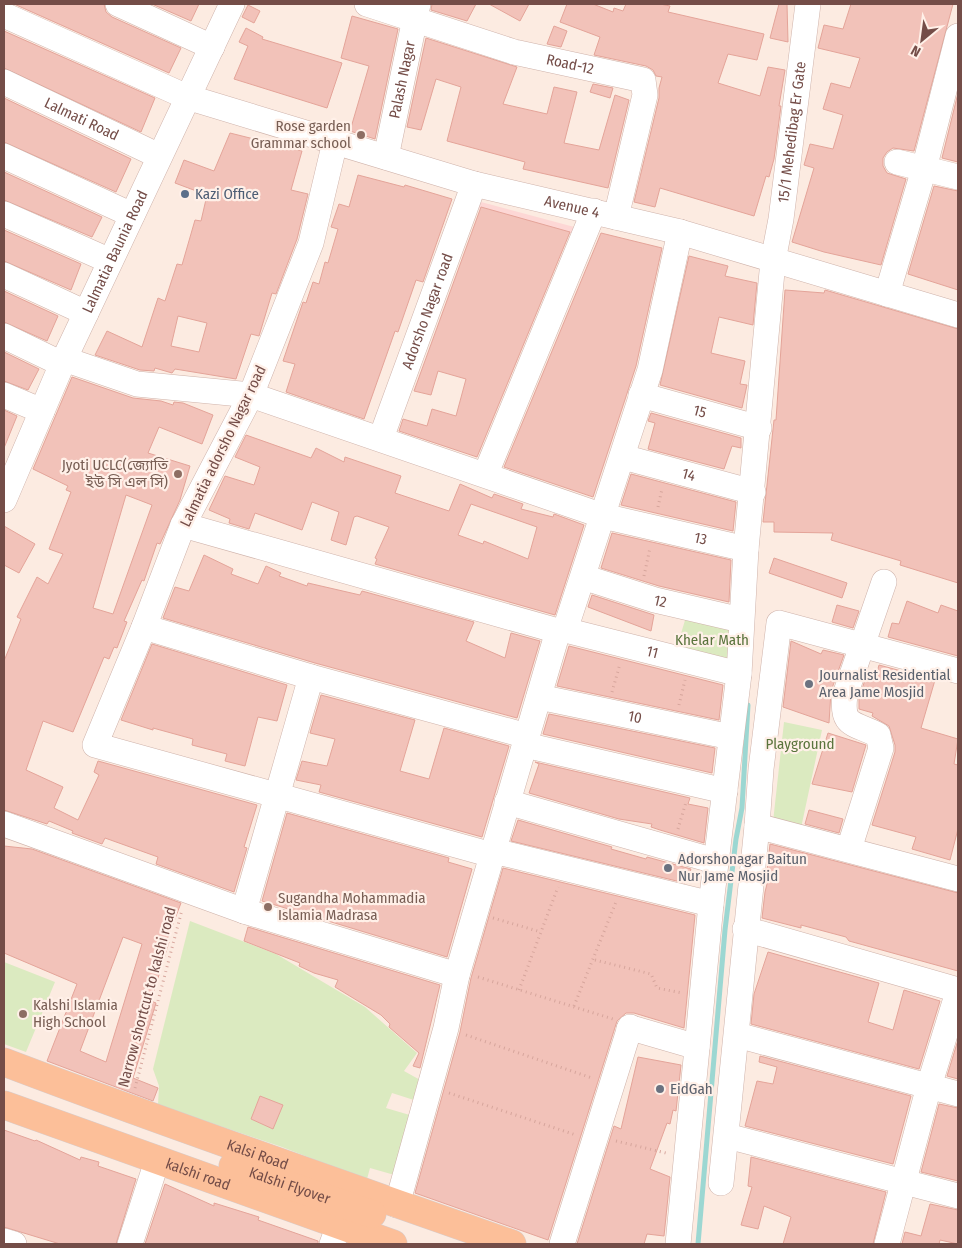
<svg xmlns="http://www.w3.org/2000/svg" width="962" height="1248" font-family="'Fira Sans Condensed','Noto Sans Bengali',sans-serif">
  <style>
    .commercial { fill: #fdd7d5 }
    .green { fill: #dbeac0 }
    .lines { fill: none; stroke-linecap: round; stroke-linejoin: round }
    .stream { stroke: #9cd7d2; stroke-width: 5 }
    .building { fill: #f2c2b9; stroke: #e4a499; fill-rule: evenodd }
    .minor-casing { stroke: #cfb3ab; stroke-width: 26 }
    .major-casing { stroke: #d8cdcc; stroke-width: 29 }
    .path { stroke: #d6a59c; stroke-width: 3; stroke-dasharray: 1 4; stroke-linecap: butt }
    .minor { stroke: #fff; stroke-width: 25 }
    .major { stroke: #fcbf99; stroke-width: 28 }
    .education-dot { fill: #8d6e63; stroke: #fff0e8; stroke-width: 2 }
    .service-dot { fill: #5c6f8a; stroke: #fff0e8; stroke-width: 2 }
    .worship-dot { fill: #6b7280; stroke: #fff0e8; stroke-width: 2 }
    .labels { text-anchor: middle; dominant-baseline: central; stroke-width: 4.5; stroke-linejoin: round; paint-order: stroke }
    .street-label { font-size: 15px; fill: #744d48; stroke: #fff0e8 }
    .education-label { font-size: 15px; fill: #785e54; stroke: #fff0e8; text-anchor: end }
    .service-label { font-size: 15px; fill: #4e5e75; stroke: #fff0e8; text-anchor: start }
    .park-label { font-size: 15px; fill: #5a743d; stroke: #fff0e8 }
    .worship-label { font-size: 15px; fill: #5b616d; stroke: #fff0e8; text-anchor: start }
  </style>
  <rect width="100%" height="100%" fill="#fcebe1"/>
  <!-- commercial -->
  <path class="commercial" d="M481,202L578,228L574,234L478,208Z"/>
  <!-- green -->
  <path class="green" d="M686,617L733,626L734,666L676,650Z
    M784,722L822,730L801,828L773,822Z
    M190,921L276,954L365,1007L417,1053L404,1071L422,1081L417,1101L392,1093L386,1108L413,1116L398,1176L370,1168L367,1179L362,1178L282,1147L158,1105L159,1086L153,1069Z
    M4,962L55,982L26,1052L4,1044Z"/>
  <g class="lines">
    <!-- stream -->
    <path class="stream" d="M698,1244L725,930L736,839L742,808L748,705"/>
  </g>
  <!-- building -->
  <path class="building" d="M14,4H104L106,12L112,17L181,48L169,73Z
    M152,4H199L191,21Z
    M432,4H476L467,21L431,10Z
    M489,4H529L520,21Z
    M567,4H593L613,12L614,8L623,11L626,4H660L670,6L668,12L764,34L757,60L728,54L718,83L760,96L768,67L785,70L779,106H781L774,159L769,177L766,176L754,216L660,188L655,207L634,202L659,98V88L662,77L656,76L653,70L646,66L594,55L600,37L560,22Z
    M779,4H787L788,42L770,38Z
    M851,4H953L914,151L893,148L887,152L883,158V166L887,173L906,179L881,265L824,252L792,242L814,168L804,165L810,144L833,149L843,115L823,109L831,83L850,88L860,58L818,48L824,25L843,29Z
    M248,5L260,11L254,23L242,17Z
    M352,16L398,29L375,139L350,131L369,66L341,58Z
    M554,26L567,31L561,47L547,44Z
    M246,28L263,37L262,39L342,63L327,108L234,79L248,46L239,42Z
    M4,31L155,98L141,132L4,68Z
    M426,38L517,67L503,104L547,114L554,87L577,92L564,143L599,150L615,95L629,100L608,188L523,169L525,162L447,141L461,87L436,79L421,130L407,127Z
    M593,84L613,88L610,98L590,92Z
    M958,93V162L942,158Z
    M4,98L131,159L116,192L4,142Z
    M230,133L302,151L291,190L308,194L297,239L276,294L272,293L259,336L251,334L236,379L175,369L172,373L155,368L154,371L140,370L95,355L107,331L142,347L158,298L165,301L177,264L182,265L195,220L201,221L207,195L175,183L184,160L214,171ZM178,316L207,323L199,352L171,346Z
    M4,172L102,217L92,237L4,200Z
    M358,175L404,187L405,185L452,199L423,282L416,280L398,332L395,331L364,419L286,392L295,364L283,361L303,302L306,303L313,282L319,284L325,262L328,263L338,229L331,227L339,204L349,207Z
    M934,186L958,191V290L908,274Z
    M481,207L570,232L477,457L399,431L403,419L427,426L432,409L456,416L466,379L438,371L431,395L414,391Z
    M4,230L81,264L71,290L4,261Z
    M601,233L662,248L636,366L593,497L504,467Z
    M689,256L728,266L725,276L757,283L753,325L719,317L711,353L745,361L740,384L747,385L742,408L660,385Z
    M785,290L824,293L825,290L958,329V583L900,565L901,561L831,540L833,533L774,532V522H763L774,420H776Z
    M4,291L58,316L47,341L4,322Z
    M4,352L39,369L28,390L4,381Z
    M72,377L133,398L161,401L173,405L174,402L183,403L213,415L202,444L159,427L148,453L190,466L180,500L160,544L157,543L144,581L142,580L124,621L127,622L117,648L114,647L109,659L104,657L73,732L43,721L26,770L63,787L54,808L78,820L99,775L94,772L98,761L257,805L244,847L247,848L234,892L156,864L158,857L105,838L102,844L72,833L73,831L49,821L47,824L4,810V661L21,619L17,617L37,577L48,584L63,554L49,549L71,492L66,490L68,486L33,469ZM126,495L152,505L113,614L93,608Z
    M4,410L17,416L4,448Z
    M651,413L741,438V448L732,446L724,469L648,449L655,423L648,421Z
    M246,435L311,458L316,448L344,462L345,457L401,476L395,493L449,511L460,484L492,498L494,494L523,504L521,509L553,517L554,514L584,525L555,615L375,564L377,559L375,558L389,527L357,516L354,517L346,545L331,540L339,512L312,502L302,530L255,513L249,529L229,523L230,519L209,510L225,476L254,485L260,467L235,457ZM471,504L537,527L528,559L484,541L483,544L458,535Z
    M631,474L736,502L733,531L621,505Z
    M4,526L35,544L19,573L4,565Z
    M612,533L731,560L729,602L659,586L601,568Z
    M204,555L233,569L231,574L258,584L266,566L281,573L279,576L307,586L308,583L360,595L362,591L474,622L466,641L505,658L511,633L540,641L517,718L315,663L163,618L175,587L189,591Z
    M774,558L847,583L842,598L769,573Z
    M592,595L654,615L651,631L588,607Z
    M907,601L938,613L941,605L958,611V656L888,637L892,623L899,624Z
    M837,605L859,611L853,628L832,622Z
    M791,641L821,654L823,650L844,655L831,691L829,723L783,707Z
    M152,644L287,685L277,721L258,717L245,766L225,761L227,754L192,745L193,739L153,728V730L121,720Z
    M569,646L723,685L719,720L557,686Z
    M879,665L935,680L921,728L958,739L954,764L958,765V829L950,860L912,849L916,837L872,825L895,752V745L889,726L872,716L873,713L859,709V698L867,674L876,676Z
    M321,695L415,720L400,771L429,779L444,728L509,746L482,837L319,792L321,785L296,780L302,761L327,766L335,739L310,733Z
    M549,714L715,748L712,773L543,734Z
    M828,733L866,745L852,792L812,784Z
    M535,762L690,798L688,804L708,808L704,843L660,830L651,827L652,824L619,819L529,793L539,764Z
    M809,810L843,819L839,833L805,824Z
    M287,813L449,858L448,862L472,869L447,957L262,901Z
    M518,820L612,847L611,849L646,859L647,857L691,869L685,883L511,841Z
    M770,844L958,893V971L849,941L846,937L801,925V928L762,918L765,892L770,872L767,871Z
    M4,846L32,849L181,903L166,942H169L151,1001L156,1003L133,1078L158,1088L153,1101L47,1061L77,984L4,953ZM123,937L142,944L106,1062L80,1051Z
    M503,868L695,915L684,1028L634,1013H626L617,1021L548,1240L415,1193L460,1032L471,978Z
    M248,927L440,985L420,1068L413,1066L419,1053L389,1027L390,1024L381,1015L335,987L338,980L314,973L299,966L300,963L244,941Z
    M768,952L879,983L868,1022L893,1030L904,990L940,1001L919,1069L751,1024L754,994Z
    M958,1040V1079L947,1076Z
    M760,1056L911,1096L893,1164L745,1126L757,1081L773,1084L777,1067L759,1062Z
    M638,1057L681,1065L676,1111L673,1110L670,1124L667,1123L650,1169L670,1177L664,1236L647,1234L644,1244H577L614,1126L621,1129Z
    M260,1096L283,1105L273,1129L251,1119Z
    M939,1104L958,1108V1181L921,1172Z
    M4,1130L35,1141L36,1140L80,1160L81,1157L99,1162L98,1166L136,1179L116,1244H60L4,1227Z
    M751,1157L886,1192L873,1244H783L791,1217L764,1206L758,1229L741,1225L752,1187L748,1186Z
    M165,1184L214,1206V1203L259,1217L258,1220L318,1241V1244H145Z
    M930,1204L958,1210V1244L940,1240L939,1244H902L905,1232L921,1236Z"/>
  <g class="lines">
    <!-- minor casing -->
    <g class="minor-casing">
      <g id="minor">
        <path d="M118,4L212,47"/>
        <path id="s1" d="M367,4L514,52L643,80L645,95L616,217"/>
        <path id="s2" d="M4,15L187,97L474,184L680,232L958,315"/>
        <path id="s3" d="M4,82L159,156"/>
        <path d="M335,142L311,243L251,395L183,525L144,627L95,745L492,855L496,853H502L711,904"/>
        <path d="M4,156L132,215"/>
        <path id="s4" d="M386,157L418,4"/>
        <path d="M897,162L958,177"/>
        <path d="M4,214L110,261"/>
        <path d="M4,275L86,313"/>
        <path d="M887,294L924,169L958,36"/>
        <path d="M4,336L62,364"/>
        <path id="s5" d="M64,359L137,384L251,395L603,516L746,549"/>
        <path d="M4,395L42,411"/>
        <path id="s6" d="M641,395L759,428"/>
        <path id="s7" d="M381,438L474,184"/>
        <path id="s8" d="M623,457L753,492"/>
        <path d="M486,473L594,211"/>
        <path id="s9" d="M4,500L62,364L232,4"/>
        <path d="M183,525L558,631"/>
        <path id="s10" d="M583,577L655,600L741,620"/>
        <path d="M144,627L311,677L527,736"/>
        <path id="s11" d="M565,630L739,674"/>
        <path id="s12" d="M539,697L731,737"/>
        <path d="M525,745L725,791"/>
        <path d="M507,802L715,861"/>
        <path d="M4,824L244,911L457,975"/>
        <path d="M757,826L958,879"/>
        <path d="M849,849L881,748L878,735C853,722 841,727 845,695L884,582"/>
        <path d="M244,911L311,677"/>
        <path d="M745,929L958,990"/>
        <path d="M629,1029H635L697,1047"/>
        <path d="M737,1035L958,1094"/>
        <path d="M727,1136L958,1196"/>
        <path d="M721,1183L757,826L761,769L779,623L958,671"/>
        <path d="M397,1205L446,1028L457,975L558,631L565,630L650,370L680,232"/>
        <path d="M4,1241L14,1244"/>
        <path d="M130,1244L157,1161"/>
        <path d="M332,1244L339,1225"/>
        <path d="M562,1244L630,1027"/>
        <path id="s13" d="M678,1244L711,904L739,674L746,549L773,261L781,219L808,4"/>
        <path d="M887,1244L929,1086L958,992"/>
      </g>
    </g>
    <!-- major casing -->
    <g class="major-casing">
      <g id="major">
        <path id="s14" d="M4,1062C172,1126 342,1184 512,1244"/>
        <path id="s15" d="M4,1105L393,1244"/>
        <path id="s16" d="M233,1166L372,1214"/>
      </g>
    </g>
    <!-- path -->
    <path class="path" d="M658,507L662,489
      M644,576L650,548
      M612,692L620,664
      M679,705L685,680
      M678,829L686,802
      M493,918L541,932
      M595,960L651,974L657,988L682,993
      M478,977L613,1019
      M519,990L558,887
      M574,1006L616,902
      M466,1035L592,1078
      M135,1088L182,910
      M449,1093L576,1135
      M616,1141L666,1153"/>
    <!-- minor -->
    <use href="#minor" class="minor"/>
    <!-- major -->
    <use href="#major" class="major"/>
  </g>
  <!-- markers -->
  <g class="education-dot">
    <circle cx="361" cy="135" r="5"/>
    <circle cx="178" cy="474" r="5"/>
    <circle cx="268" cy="907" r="5"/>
    <circle cx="23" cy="1014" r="5"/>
  </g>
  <circle class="service-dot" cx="185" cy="194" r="5"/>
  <g class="worship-dot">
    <circle cx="809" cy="684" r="5"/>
    <circle cx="668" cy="868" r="5"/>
    <circle cx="660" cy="1089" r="5"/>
  </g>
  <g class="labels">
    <!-- street labels -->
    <g class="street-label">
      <text stroke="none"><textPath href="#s1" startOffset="212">Road-12</textPath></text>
      <text stroke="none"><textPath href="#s4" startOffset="79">Palash Nagar</textPath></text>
      <text stroke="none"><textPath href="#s3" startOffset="86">Lalmati Road</textPath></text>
      <text stroke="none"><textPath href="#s13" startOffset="1118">15/1 Mehedibag Er Gate</textPath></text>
      <text stroke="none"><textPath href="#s2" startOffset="601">Avenue 4</textPath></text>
      <text stroke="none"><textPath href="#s9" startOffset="272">Lalmatia Baunia Road</textPath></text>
      <text stroke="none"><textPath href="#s7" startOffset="135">Adorsho Nagar road</textPath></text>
      <text stroke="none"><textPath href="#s6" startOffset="61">15</textPath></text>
      <text transform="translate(223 446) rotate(-64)">Lalmatia adorsho Nagar road</text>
      <text stroke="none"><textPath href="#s8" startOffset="68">14</textPath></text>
      <text stroke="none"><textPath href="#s5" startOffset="664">13</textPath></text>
      <text stroke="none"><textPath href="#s10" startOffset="81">12</textPath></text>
      <text stroke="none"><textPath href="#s11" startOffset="90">11</textPath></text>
      <text stroke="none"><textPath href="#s12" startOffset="98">10</textPath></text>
      <text transform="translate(147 997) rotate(-75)">Narrow shortcut to kalshi road</text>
      <text stroke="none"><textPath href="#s14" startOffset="270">Kalsi Road</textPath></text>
      <text stroke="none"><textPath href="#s15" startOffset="206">kalshi road</textPath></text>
      <text stroke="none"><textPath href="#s16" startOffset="60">Kalshi Flyover</textPath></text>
    </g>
    <!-- education labels -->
    <g class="education-label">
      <text x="351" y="126">Rose garden<tspan x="351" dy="17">Grammar school</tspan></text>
      <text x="168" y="465">Jyoti UCLC(জ্যোতি<tspan x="168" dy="17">ইউ সি এল সি)</tspan></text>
      <text x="278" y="898" text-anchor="start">Sugandha Mohammadia<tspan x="278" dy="17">Islamia Madrasa</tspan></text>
      <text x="33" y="1005" text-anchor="start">Kalshi Islamia<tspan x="33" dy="17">High School</tspan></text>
    </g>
    <!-- service labels -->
    <g class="service-label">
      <text x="195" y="194">Kazi Office</text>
    </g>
    <!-- park labels -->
    <g class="park-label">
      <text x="712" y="640">Khelar Math</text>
      <text x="800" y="744">Playground</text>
    </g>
    <!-- worship labels -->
    <g class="worship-label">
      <text x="819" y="675">Journalist Residential<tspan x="819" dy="17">Area Jame Mosjid</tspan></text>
      <text x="678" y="859">Adorshonagar Baitun<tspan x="678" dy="17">Nur Jame Mosjid</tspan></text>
      <text x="670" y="1089">EidGah</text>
    </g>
  </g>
  <!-- border -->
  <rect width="962" height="1248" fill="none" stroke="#744d48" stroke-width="10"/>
  <!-- north arrow -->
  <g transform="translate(922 40) rotate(209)" stroke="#fff0e8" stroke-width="4" paint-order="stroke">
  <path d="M0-4L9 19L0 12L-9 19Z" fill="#744d48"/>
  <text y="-8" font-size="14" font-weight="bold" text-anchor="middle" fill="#744d48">N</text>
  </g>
</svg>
